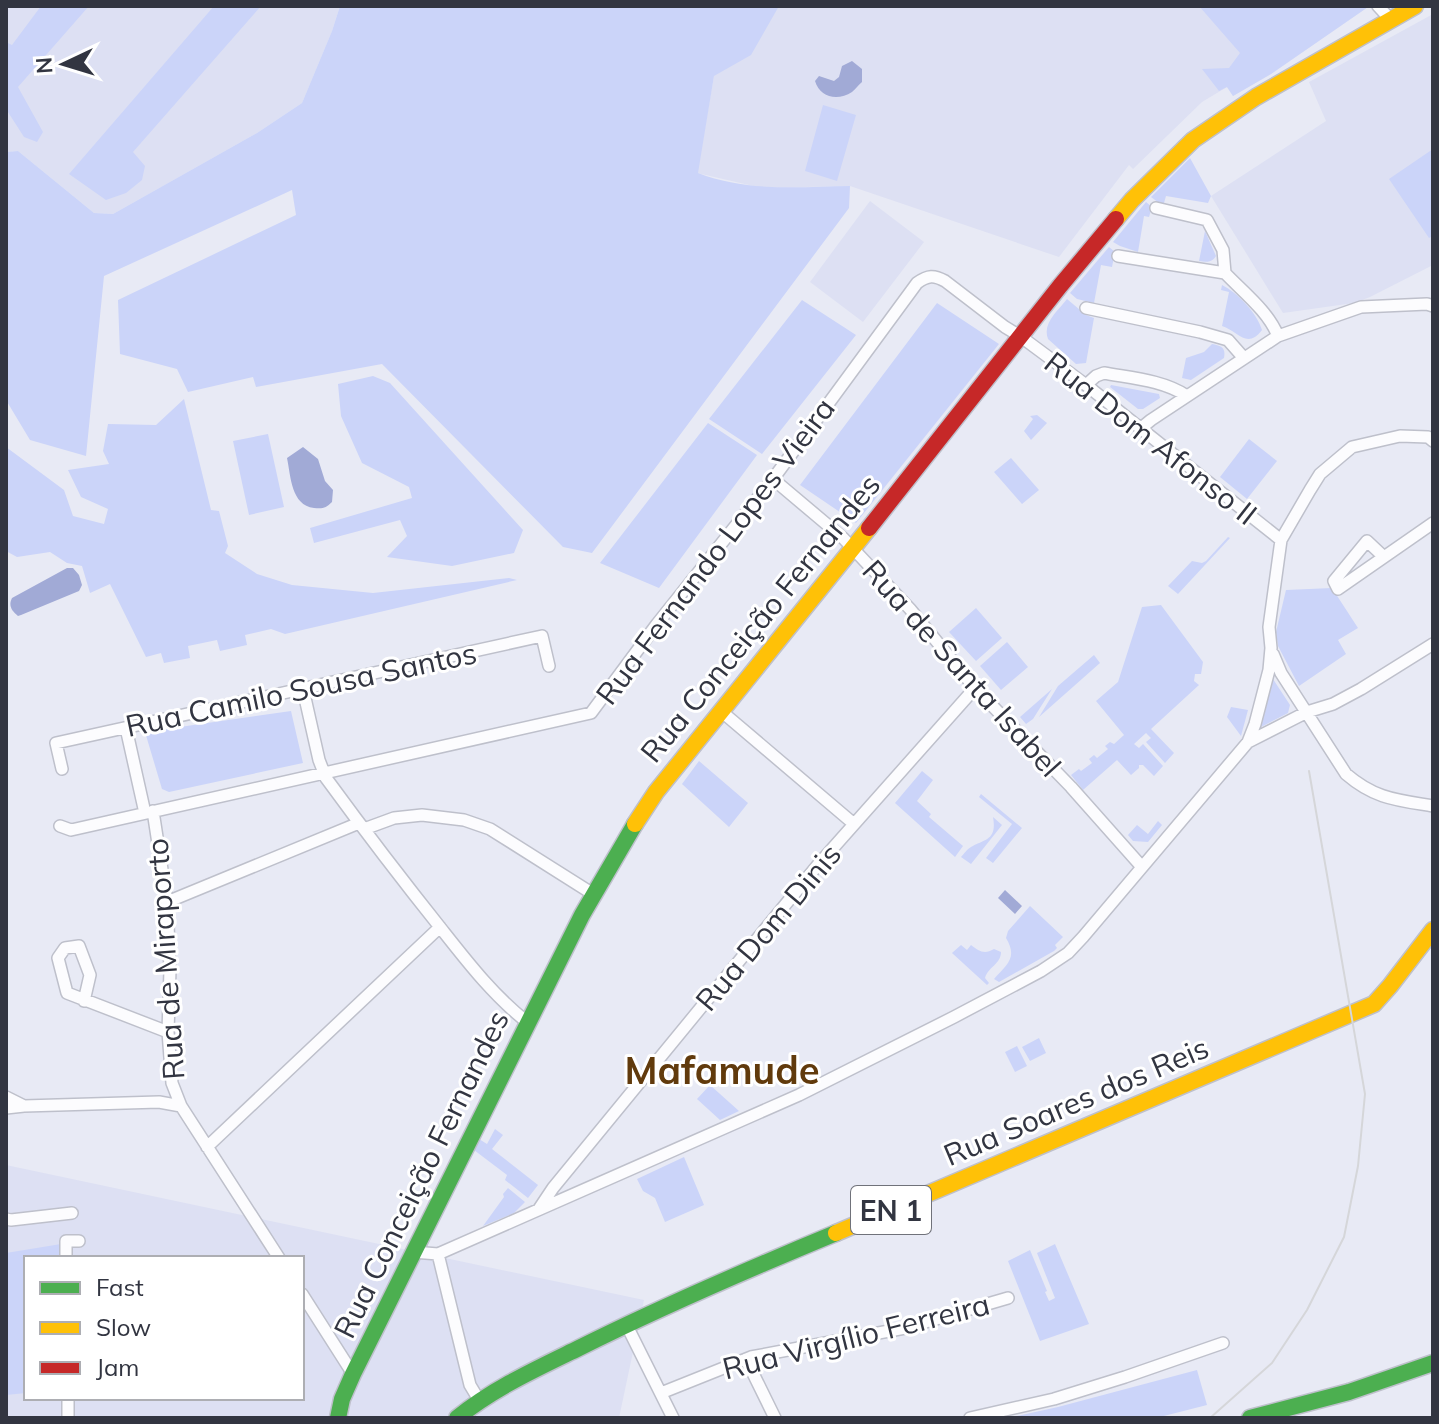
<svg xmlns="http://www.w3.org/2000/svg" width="1439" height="1424" font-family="Mulish,sans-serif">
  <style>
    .built { fill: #dde0f3; fill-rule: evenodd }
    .green { fill: #cbd4f9 }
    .water { fill: #a1aad6 }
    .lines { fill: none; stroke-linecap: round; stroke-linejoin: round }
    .street-casing { stroke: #bec0cb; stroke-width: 14 }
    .fast-casing { stroke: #bec0cb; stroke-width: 19 }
    .slow-casing { stroke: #bec0cb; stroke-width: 19 }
    .jam-casing { stroke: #bec0cb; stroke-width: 19 }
    .street { stroke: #fcfcfe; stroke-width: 11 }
    .fast { stroke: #4caf50; stroke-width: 16 }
    .slow { stroke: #ffc107; stroke-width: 16 }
    .jam { stroke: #c62828; stroke-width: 16 }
    .tram { stroke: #d5d6d9; stroke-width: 2 }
    .labels { text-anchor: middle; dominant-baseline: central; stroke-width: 6; stroke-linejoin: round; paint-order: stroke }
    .shield { fill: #fff; stroke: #70727a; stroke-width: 2 }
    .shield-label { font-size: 28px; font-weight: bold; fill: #323541 }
    .street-label { font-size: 30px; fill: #323541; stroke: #fff }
    .district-label { font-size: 38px; font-weight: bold; fill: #613a0c; stroke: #fff }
  </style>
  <rect width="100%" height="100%" fill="#e8eaf5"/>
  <!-- built -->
  <path class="built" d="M6,6H340L332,31L302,103L257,133L113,214L94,213L18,151L6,152Z
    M747,6H1367L1368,7L1271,74L1233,96L1227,87L1202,102L1133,169L1129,165L1059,257L850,186L762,188L697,173L714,76Z
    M1433,14V265L1370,297L1354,303L1283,313L1211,196L1326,121L1309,82Z
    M870,201L924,242L863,322L810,282Z
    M6,1165L644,1300L619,1418H6ZM26,1258H302V1398H26Z"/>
  <!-- green -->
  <path class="green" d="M41,6H89L18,87L43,132L37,142L24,137L6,109V42L12,45Z
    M214,6H261L133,152L145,166L142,180L126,193L106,200L69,174Z
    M340,6H779L751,55L714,76L698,173C747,192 798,187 850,186L849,208L592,553L563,547L382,364L256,387L253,377L188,392L177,369L120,354L118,300L296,215L292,190L104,276L86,456L30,440L6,400V152L18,151L94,213L113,214L257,133L302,103L332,31Z
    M1199,6H1367L1368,7L1271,74L1233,96L1227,87L1219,91L1202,69L1229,68L1240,53Z
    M823,105L856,115L837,181L805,171Z
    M1433,149V236L1429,238L1389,179Z
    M1190,158L1211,196L1208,203L1166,196L1164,203H1159L1151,197Z
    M1146,202L1152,207L1149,217L1144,216L1138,252L1120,246L1113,242Z
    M1205,231L1216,256C1212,263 1206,262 1199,261Z
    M1109,247L1115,252L1112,267L1101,265L1094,303L1077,299L1070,293Z
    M1222,285C1238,293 1257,313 1262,330C1247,350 1238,331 1222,326L1229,292L1221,290Z
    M1067,299L1086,315L1094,318L1086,363L1076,364L1048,339C1042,323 1058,311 1067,299Z
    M802,300L856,335L762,454L709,419Z
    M937,303L999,344L856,523L800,485Z
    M1212,344C1221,346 1226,347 1224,358L1191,380L1182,378L1186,358L1204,352Z
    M373,376L390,383L523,530L514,553L452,566L387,557L407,536L400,520L314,543L310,528L412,498L409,487L362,463L341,416L338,384Z
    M1111,385L1159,394L1160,398L1143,409H1138L1110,387Z
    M184,399L211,510L219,511L228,546L225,553L257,574L292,585L373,593L509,578L517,580L285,634L271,629L245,635L247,645L220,651L217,640L188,646L190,658L164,663L161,653L146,657L110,584L90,593L82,566L67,563L50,552L17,557L6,551V447L64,490L73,516L104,524L108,509L81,497L68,470L109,464L103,451L108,424L156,425Z
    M1037,415L1047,423L1031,440L1024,431L1033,419L1030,416Z
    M708,423L757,455L659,588L600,563Z
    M268,434L284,507L249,515L233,441Z
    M1249,439L1277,461L1247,499L1220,477Z
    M1011,458L1039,490L1022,504L994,472Z
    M1228,537L1230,538L1178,594L1168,586L1192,561L1202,563L1206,561Z
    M1332,588L1358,628L1338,640L1346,654L1299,686L1278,646L1276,632L1286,590Z
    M1161,605L1203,662L1201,674H1195L1194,681L1199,685L1151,729L1174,753L1165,763L1146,742L1151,738L1146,733L1134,744L1139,748L1143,744L1163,766L1154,776L1143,765H1139V768L1131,775L1117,760L1083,790L1071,775L1079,769L1081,771L1092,763L1089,759L1094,755L1097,758L1108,749L1105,746L1110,742L1114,744L1124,735L1096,701L1118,682L1142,607Z
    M976,608L1002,638L976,661L949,632Z
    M1007,642L1028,667L1001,690L980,666Z
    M1094,655L1100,663L1039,717L1058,686Z
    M1273,679L1290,705L1288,713L1261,727Z
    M1052,689L1033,719L1026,724L1020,717Z
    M1231,707L1248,710L1241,736L1227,717Z
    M291,711L303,763L169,792L162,789L145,732Z
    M699,761L748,803L729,827L682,784Z
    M922,771L933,780L917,801L931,814L929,817L963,846L955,857L895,803Z
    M981,794L1022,828L993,863L986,858L1012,824L979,797Z
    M993,817L1002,825L971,864L961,857C964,854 967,849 971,847C986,839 997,840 993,817Z
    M1158,821L1162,825L1148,842L1133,841L1128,835L1137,825L1148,834Z
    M1030,906L1063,937L1055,945L1057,948L1054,951L999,982L994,979C1007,964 1018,958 1006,938L1008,931Z
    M961,945L967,950L971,945C979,951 984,955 994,949L1001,952C1001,964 988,967 985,978L989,983L987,985L952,953Z
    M1039,1038L1046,1053L1030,1061L1022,1047Z
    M1017,1046L1027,1066L1015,1072L1005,1052Z
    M710,1085L739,1111L720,1120L697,1099Z
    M495,1129L503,1135L492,1149L538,1185L528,1198L505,1180L507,1175L474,1150L479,1139L487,1144Z
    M684,1157L704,1205L665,1222L655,1198L643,1191L637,1179Z
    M508,1188L525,1202L514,1213L483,1226L504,1197L503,1194Z
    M61,1244V1258H26V1393L6,1395V1253Z
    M1055,1244L1089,1324L1040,1341L1008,1261L1030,1250L1047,1291L1045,1292L1049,1301L1055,1298L1037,1253Z
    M1197,1370L1207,1405L1156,1418H1008L1058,1407Z"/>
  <!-- water -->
  <path class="water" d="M852,61L862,69V82C858,85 856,89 852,92C838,101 820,98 815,81L819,76L834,81L839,77L842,66Z
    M303,447L318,459L325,481L333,490L332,502C326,508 323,509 314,508C291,505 291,477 287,458Z
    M67,568H73L79,575L82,585L79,591L21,615L18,616C12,611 8,606 12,598Z
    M1005,890L1022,906L1015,914L998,898Z"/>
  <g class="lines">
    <!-- street casing -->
    <g class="street-casing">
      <path id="street" d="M1378,6L1391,20
        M1156,208L1207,220L1223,250L1225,273
        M1118,256L1225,273
        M1086,308L1200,332L1228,340L1243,357
        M1278,336L1361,307L1427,304L1433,306
        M1086,385L1096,376L1104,373C1131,378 1163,380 1187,396
        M1140,429L1151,420L1278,336C1268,311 1243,292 1225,273
        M773,479L843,538L910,609L975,688L1071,787L1142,867
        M1384,557L1367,541L1334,581L1338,589L1433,523
        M1273,654L1281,673L1346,774C1375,799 1397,800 1433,806
        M303,689L319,760L326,778C364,830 403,881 443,931C469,964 494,996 527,1022
        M721,711L854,824
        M126,728L145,813
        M1248,742L1255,724L1269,670L1271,648L1269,627L1281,540L1310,490L1320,474L1352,447L1400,436L1428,437L1433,441
        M62,769L56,743L542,636L549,666
        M153,811L167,902L170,970L168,1032L172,1083L181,1106L279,1258
        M60,826L71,830L591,713L657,624L773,479L917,283C928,275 934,275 945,281L1005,327L1020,336L1086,385L1281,540
        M364,829L394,818L422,815L464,820L490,829L593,894
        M167,902L359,823
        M84,1001L90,975L79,946L65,948L58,958L67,993L168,1032
        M6,1097L24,1106
        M6,1108L24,1106L159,1102L181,1106
        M207,1147L440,927
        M539,1209L553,1188L817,866L975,688
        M6,1219L11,1220L72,1213
        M413,1252L438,1254L799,1095L954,1017L1041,971L1068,953L1083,937L1248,742L1307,712L1333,704L1361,689L1433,644
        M438,1254L470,1385L479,1400
        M66,1258V1241H79
        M302,1294L353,1374
        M626,1324L673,1418
        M746,1359L775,1418
        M661,1393L751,1357L905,1328L1008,1298
        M68,1398V1418
        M970,1418L1054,1399L1125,1377L1223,1343"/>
    </g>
    <!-- fast casing -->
    <g class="fast-casing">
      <path id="fast" d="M338,1418L342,1399L353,1374L582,915L635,824
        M457,1418C494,1388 536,1369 579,1348C663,1306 749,1269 836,1233
        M1250,1418L1349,1392L1433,1363"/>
    </g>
    <!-- slow casing -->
    <g class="slow-casing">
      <path id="slow" d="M1116,219L1132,200L1193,140L1256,97L1415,6
        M635,824L656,792L869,528
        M836,1233L1374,1004L1390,986L1433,930"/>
    </g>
    <!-- jam casing -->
    <g class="jam-casing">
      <path id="jam" d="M869,528L1060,286L1116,219"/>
    </g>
    <!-- street -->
    <use href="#street" class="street"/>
    <!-- fast -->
    <use href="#fast" class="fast"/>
    <!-- slow -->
    <use href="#slow" class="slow"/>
    <!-- jam -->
    <use href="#jam" class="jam"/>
    <!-- tram -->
    <path class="tram" d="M1210,1418L1272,1363L1307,1310L1344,1237L1358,1166L1365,1094L1309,771"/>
  </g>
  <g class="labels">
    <!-- shield labels -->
    <rect class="shield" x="851" y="1186" width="80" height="48" rx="6"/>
    <g class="shield-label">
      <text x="891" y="1210">EN 1</text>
    </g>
    <!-- street labels -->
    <g class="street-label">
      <text transform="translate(1151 438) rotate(38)">Rua Dom Afonso II</text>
      <text transform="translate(715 551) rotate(-53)">Rua Fernando Lopes Vieira</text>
      <text transform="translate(760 618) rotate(-51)">Rua Conceição Fernandes</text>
      <text transform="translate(962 668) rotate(48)">Rua de Santa Isabel</text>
      <text transform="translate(301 689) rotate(-12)">Rua Camilo Sousa Santos</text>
      <text transform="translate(768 927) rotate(-50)">Rua Dom Dinis</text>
      <text transform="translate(165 959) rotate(-94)">Rua de Miraporto</text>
      <text transform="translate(1076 1101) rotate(-23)">Rua Soares dos Reis</text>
      <text transform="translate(421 1174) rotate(-64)">Rua Conceição Fernandes</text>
      <text transform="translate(856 1336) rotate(-14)">Rua Virgílio Ferreira</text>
    </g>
    <!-- district labels -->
    <g class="district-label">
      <text x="722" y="1070">Mafamude</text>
    </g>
  </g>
  <!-- border -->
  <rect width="1439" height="1424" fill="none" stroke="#323541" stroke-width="16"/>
  <!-- legend -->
  <rect x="24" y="1256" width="280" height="144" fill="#ffffff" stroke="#adaeb3" stroke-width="2"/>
  <rect x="40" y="1282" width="40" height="12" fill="#4caf50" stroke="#adaeb3" stroke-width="2"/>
  <text x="96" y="1296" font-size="24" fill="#323541">Fast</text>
  <rect x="40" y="1322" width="40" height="12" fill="#ffc107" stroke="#adaeb3" stroke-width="2"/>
  <text x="96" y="1336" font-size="24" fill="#323541">Slow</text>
  <rect x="40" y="1362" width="40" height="12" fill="#c62828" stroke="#adaeb3" stroke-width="2"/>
  <text x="96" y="1376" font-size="24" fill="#323541">Jam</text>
  <!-- north arrow -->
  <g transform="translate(64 64) rotate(266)" stroke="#ffffff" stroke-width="6" paint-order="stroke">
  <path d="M0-6L14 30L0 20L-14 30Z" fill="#323541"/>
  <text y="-12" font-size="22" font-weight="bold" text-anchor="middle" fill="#323541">N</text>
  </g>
</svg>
